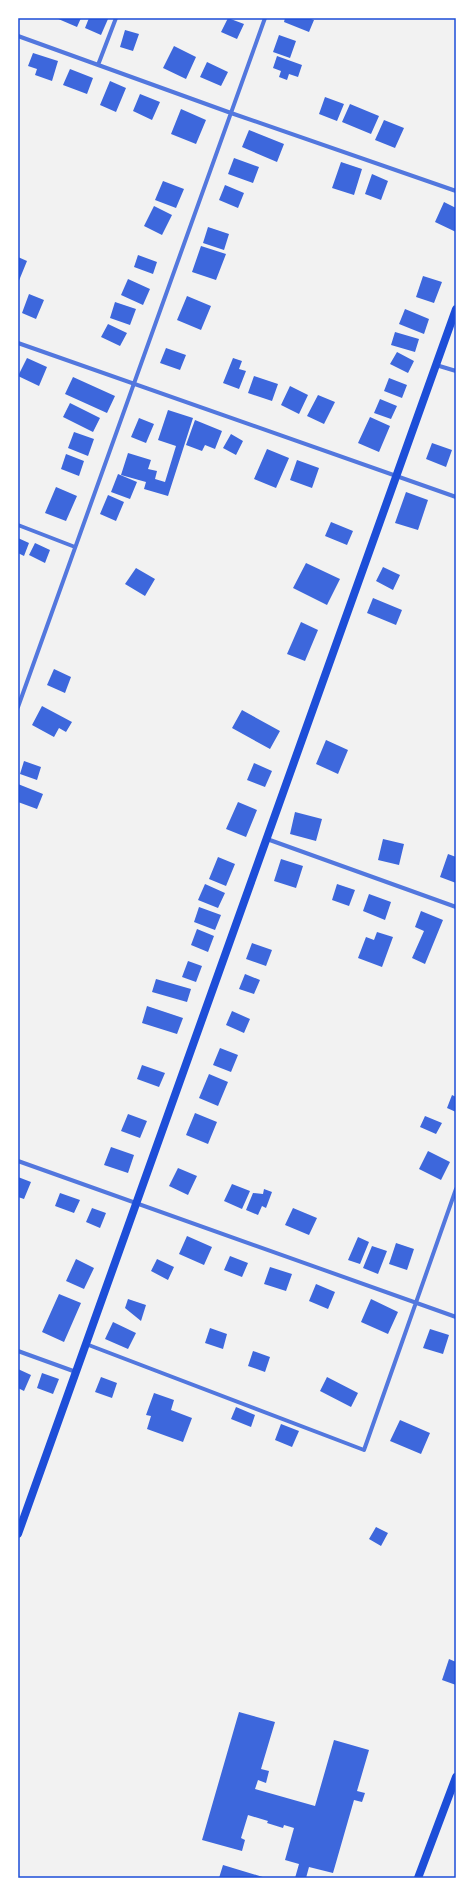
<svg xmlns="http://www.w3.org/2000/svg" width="474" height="1896" font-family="'IBM Plex Sans',sans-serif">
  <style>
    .building { fill: #3d67dc }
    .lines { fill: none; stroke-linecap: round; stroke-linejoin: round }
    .minor { stroke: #5277de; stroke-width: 4 }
    .secondary { stroke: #1d4ed8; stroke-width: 8 }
    .neatline { fill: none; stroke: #1d4ed8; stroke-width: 1.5 }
  </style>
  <rect width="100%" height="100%" fill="#f2f2f2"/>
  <!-- building -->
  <path class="building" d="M56,18H81L77,27Z
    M89,18L108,19L101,35L85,28Z
    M228,18L244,24L237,39L221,32Z
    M285,18H308L314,20L309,32L284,22Z
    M125,30L139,34L133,51L120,47Z
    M279,35L296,41L290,58L273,52Z
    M174,46L196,57L186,79L163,68Z
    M33,53L58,61L52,81L35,75L37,69L28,66Z
    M277,56L302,65L298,77L289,74L287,80L279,77L281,71L273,68Z
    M207,62L228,72L221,86L200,77Z
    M70,69L93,78L87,94L63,85Z
    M110,81L126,88L116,112L100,105Z
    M140,94L160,102L152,120L133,111Z
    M325,97L344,104L337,121L319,114Z
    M350,104L379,116L371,134L342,122Z
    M181,109L206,120L196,144L171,134Z
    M384,120L404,128L395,148L375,140Z
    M249,130L284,144L277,162L242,147Z
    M234,158L259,167L253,183L228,174Z
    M341,162L362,169L354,195L332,188Z
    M372,174L388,181L381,200L365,194Z
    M163,181L184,189L176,208L155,200Z
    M225,185L244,193L238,208L219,200Z
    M444,202L456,208V232L435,222Z
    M154,206L172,215L162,235L144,226Z
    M208,227L229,234L224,250L203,243Z
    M201,246L226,254L216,280L192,272Z
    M138,255L157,262L153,274L134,267Z
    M18,257L27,261L18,283Z
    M423,276L442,282L434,303L416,297Z
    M128,279L150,289L143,305L121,295Z
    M29,294L44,300L36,319L22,313Z
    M187,296L211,306L201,330L177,320Z
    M115,302L136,309L130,325L110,318Z
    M405,309L429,319L424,334L399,324Z
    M108,324L127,333L120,346L101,337Z
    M395,332L419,339L415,352L391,345Z
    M166,348L186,355L180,370L160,363Z
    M397,352L414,361L408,373L390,364Z
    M27,358L47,367L39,386L18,376Z
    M233,358L242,361L239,369L246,371L239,389L223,383Z
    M254,376L278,384L272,401L248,393Z
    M73,377L115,396L107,413L65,394Z
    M389,378L407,385L402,398L384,391Z
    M290,386L308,395L299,414L281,405Z
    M318,395L335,402L324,424L307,416Z
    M380,399L397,406L391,419L374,413Z
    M70,403L100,418L93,432L63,417Z
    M168,410L193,418L168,496L144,489L146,482L121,475L128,453L151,460L148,469L157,471L155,479L165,482L176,446L158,440Z
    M370,417L390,426L379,452L358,443Z
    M139,418L154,424L146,443L131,437Z
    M195,420L222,431L215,449L205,445L202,451L186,445Z
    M74,432L94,439L88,456L68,448Z
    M231,434L243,441L236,455L223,448Z
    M432,443L452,450L446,467L426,459Z
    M267,449L289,458L276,488L254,479Z
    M66,454L84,461L79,476L61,469Z
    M297,460L319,468L312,488L290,480Z
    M118,474L137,482L130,499L111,492Z
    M56,487L77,496L66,521L45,513Z
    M406,492L428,500L418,530L395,523Z
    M108,495L124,502L116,521L100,514Z
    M331,522L353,531L347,545L325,536Z
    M18,538L29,543L24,556L18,553Z
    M35,543L50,550L45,563L29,555Z
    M306,563L340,579L327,605L293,588Z
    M383,567L400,575L393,590L376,581Z
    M136,568L155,579L145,596L125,584Z
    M373,598L402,610L396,625L367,613Z
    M301,622L318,630L305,661L287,654Z
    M54,669L71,677L65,693L47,685Z
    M42,706L72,722L66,732L59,728L54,737L32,725Z
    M242,710L280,731L270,749L232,728Z
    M326,740L348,750L338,774L316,764Z
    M24,761L41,767L37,780L20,774Z
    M254,763L272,771L265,787L247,780Z
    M18,784L43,794L37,809L18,802Z
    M238,802L257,810L246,837L226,829Z
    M295,812L322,819L316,841L290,834Z
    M383,839L404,844L399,865L378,860Z
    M448,854L456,857V883L440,877Z
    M218,857L235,864L226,886L209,879Z
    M281,859L303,866L296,888L274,881Z
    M205,884L225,893L218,908L198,900Z
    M337,884L355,890L349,906L332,900Z
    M369,894L391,902L385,920L363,911Z
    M199,907L221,915L215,930L194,922Z
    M421,911L443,920L425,964L412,958L424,931L415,927Z
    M197,929L214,936L208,952L191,945Z
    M377,932L393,937L382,967L358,958L366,937L374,940Z
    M252,943L272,950L266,966L246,959Z
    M188,961L202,966L196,982L182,977Z
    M245,974L260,980L254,994L239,989Z
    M156,979L191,989L187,1002L152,992Z
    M147,1006L183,1018L177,1034L142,1023Z
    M232,1011L250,1019L244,1033L226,1025Z
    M220,1048L238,1055L231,1072L213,1065Z
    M142,1065L165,1073L159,1087L137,1079Z
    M209,1074L228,1082L218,1106L199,1098Z
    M452,1095L456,1097V1112L447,1108Z
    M195,1113L217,1122L208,1144L186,1135Z
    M128,1114L147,1121L140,1138L121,1131Z
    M425,1116L442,1123L436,1134L420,1127Z
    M111,1147L134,1155L128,1173L104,1165Z
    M428,1151L450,1162L441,1180L419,1169Z
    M178,1168L197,1176L188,1195L169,1186Z
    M18,1177L31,1182L24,1199L18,1197Z
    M232,1184L250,1191L242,1209L224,1201Z
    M264,1189L272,1192L266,1208L262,1206L258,1215L246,1210L253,1193L263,1194Z
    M60,1193L80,1200L74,1213L55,1206Z
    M92,1208L106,1213L100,1228L86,1222Z
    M293,1208L317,1218L309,1235L285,1225Z
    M187,1236L212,1247L204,1265L179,1254Z
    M358,1237L369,1242L360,1264L348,1260Z
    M396,1243L414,1249L407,1270L389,1264Z
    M372,1246L387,1251L378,1274L363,1268Z
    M230,1256L248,1263L242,1277L224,1270Z
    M76,1259L94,1268L84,1289L66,1281Z
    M157,1259L174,1267L168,1280L151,1271Z
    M270,1267L292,1274L286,1291L264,1284Z
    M316,1284L335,1292L328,1309L309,1301Z
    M59,1294L81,1303L64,1342L42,1332Z
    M128,1299L146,1305L141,1321L125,1308Z
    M371,1299L398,1312L388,1334L361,1322Z
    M113,1322L136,1333L128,1349L105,1339Z
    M210,1328L227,1334L223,1349L205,1343Z
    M430,1329L449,1335L443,1354L423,1348Z
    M253,1351L270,1357L265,1372L248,1366Z
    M18,1369L31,1375L24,1391L18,1388Z
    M42,1373L59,1379L53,1394L37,1388Z
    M101,1377L117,1383L112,1398L95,1392Z
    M327,1377L358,1393L351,1407L320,1391Z
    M154,1393L174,1400L171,1410L192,1418L183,1442L147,1429L151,1416L146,1415Z
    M236,1407L255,1415L251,1427L231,1419Z
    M400,1420L430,1433L421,1454L390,1441Z
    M281,1424L299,1431L292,1447L275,1440Z
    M376,1527L388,1533L381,1546L369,1539Z
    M449,1659L456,1662V1685L442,1680Z
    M239,1712L275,1722L261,1769L269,1771L266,1783L258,1780L255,1789L315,1806L334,1740L369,1750L357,1791L365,1793L362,1802L354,1800L333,1873L309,1867L306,1878H295L299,1864L285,1860L294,1828L284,1825L283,1828L267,1823L268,1821L248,1815L241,1838L245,1840L242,1851L202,1840Z
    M223,1865L266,1878H219Z"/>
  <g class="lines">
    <!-- minor -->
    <path class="minor" d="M18,36L231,113L456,191
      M98,65L116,18
      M18,343L456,497
      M436,365L456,371
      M18,525L75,547
      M18,707L265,18
      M267,839L456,907
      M18,1161L456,1317
      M86,1344L364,1450L456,1189
      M18,1351L76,1372"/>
    <!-- secondary -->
    <path class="secondary" d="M18,1534L456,309
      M418,1878L456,1777"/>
  </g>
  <!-- border -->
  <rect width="474" height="1896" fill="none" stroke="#ffffff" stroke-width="38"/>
  <rect x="19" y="19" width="436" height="1858" class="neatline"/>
</svg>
